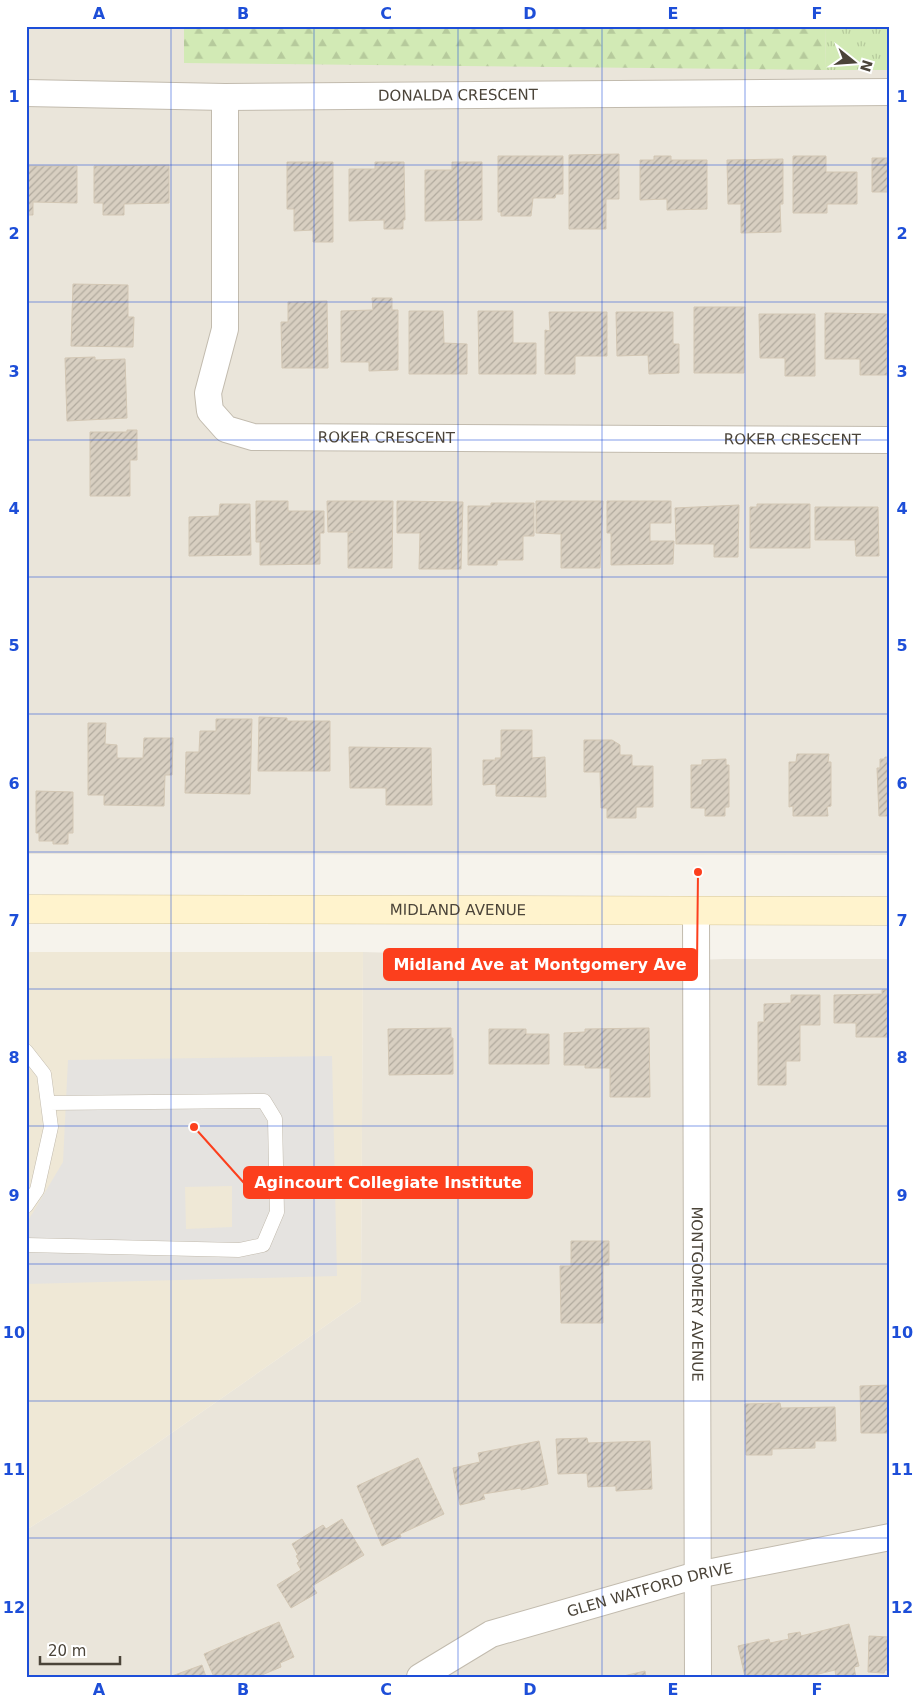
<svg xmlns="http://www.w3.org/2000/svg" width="916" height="1703" font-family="'DejaVu Sans',sans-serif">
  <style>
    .residential { fill: #eae5da }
    .education { fill: #efe8d6 }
    .forest { fill: url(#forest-firs) }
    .park { fill: url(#park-tufts) }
    .parking { fill: #e5e3e0; fill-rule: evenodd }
    .building { fill: url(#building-hatch); stroke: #d3c7b4 }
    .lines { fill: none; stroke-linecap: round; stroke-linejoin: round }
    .service-casing { stroke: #c2bbae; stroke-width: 15 }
    .minor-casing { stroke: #c2bbae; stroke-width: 28 }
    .secondary-casing { stroke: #d6c79b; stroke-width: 29 }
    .service { stroke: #fff; stroke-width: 14 }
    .minor { stroke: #fff; stroke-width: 26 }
    .secondary { stroke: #fff3cd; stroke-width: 28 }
    .grid { fill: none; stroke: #1d4ed8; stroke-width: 1; stroke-opacity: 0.55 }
    .labels { text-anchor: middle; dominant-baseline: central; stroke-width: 4; stroke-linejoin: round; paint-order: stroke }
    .street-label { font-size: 15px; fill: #4b4439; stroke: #fff }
    .leader { fill: none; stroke: #fc3f1d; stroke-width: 2 }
    .callout-dot { fill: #fc3f1d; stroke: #fff; stroke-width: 2 }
    .callout { fill: #fc3f1d; stroke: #fc3f1d; stroke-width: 2 }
    .callout-label { font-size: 16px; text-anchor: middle; font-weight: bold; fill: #fff }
    .neatline { fill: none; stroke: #1d4ed8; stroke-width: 2 }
    .grid-label { font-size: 16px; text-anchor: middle; font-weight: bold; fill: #1d4ed8 }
  </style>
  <defs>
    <pattern id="forest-firs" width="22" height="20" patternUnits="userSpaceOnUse" patternTransform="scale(1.25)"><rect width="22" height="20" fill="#d2eab5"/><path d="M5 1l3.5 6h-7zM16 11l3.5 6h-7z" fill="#b6ca9c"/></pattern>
    <pattern id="park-tufts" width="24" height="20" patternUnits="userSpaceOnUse" patternTransform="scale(1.25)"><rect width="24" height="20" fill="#d2eab5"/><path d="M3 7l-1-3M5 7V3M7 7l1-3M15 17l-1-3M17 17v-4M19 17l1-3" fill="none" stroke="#b6ca9c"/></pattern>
    <pattern id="building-hatch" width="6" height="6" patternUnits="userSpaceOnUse" patternTransform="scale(1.25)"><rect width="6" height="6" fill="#d8cfc1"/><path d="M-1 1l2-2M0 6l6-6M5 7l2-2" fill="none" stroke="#b1aa9e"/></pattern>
  </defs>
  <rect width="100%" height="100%" fill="#f6f3ec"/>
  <!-- residential -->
  <path class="residential" d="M26,26H890V855L26,854Z
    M363,952L672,961L724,959H890V1677H26V1530L84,1494L361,1301Z"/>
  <!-- education -->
  <path class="education" d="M26,952H363L361,1301L84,1494L26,1530Z"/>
  <!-- forest -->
  <path class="forest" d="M184,26H826L825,70L184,63Z"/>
  <!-- park -->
  <path class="park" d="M826,26H890V70H825Z"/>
  <!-- parking -->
  <path class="parking" d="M332,1056L337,1276L26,1284V1224L63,1162L68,1060ZM232,1186V1227L186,1229L185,1187Z"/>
  <!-- building -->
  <path class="building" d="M619,154V199H606V229H569V155Z
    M498,156H563V194H556L555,198H533L531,216H501V212H498Z
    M654,156H671V160H707V209L667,210V199L640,200V160H654Z
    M793,156H826V172H857V204H827V213H793Z
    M872,158H890V192H872Z
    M783,159V204H780L781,232L741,233V204H728L727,160Z
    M287,162H333V242H313V230L294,231V209H287Z
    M375,162H404L405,220H403V229H384V220L349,221V169H375Z
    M452,162H482V220L425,221V170H452Z
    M169,165V203L124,204V215H103V203H94V166Z
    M26,166H77V203L33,202V215H26Z
    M73,284L128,285V317H134L133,347L71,346Z
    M372,298H392V310H398V370L369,371V362H341V311L373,310Z
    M327,301L328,368H282L281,322H288V302Z
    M694,307H745L744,373H694Z
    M409,311H443L444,343L467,344V374H409Z
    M478,311H513V343H536V374H479Z
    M549,312H607V356H575V374H545V330L550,331Z
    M616,312H673V344H679V373L649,374L648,355L617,356Z
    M825,313L888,314L887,375H860V359H825Z
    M759,314H815V376H785V358H760Z
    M95,357V360L125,359L127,418L67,421L65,358Z
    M127,430H137V460H130V496H90V432H127Z
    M256,501H288V511H324V533H320V564L260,565V542H256Z
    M327,501H393L392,568H348V533L353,532H328Z
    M397,501L463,502L461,569H419L420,533H397Z
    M536,501H603L600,568H561V534L536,533Z
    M607,501H671V523H650V541H674L673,564L611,565V533H607Z
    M491,503H534V536H523V560H497V565H468V506H491Z
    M220,504H250L251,555L189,556V517L219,516Z
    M757,504H810V548H750V507H757Z
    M739,505L738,557H714V544H676L675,508Z
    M815,507H878L879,556H856L855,540H815Z
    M259,717L287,718V721H330V771H258Z
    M216,719H252L250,794L185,793L186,752H199L200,731H216Z
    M88,723H106L105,744L117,745V758H143L144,738H173L172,775H165L164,806L104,805V795H88Z
    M501,730H532V758L545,757L546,797L496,796V784L483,785V760H496L495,758H501Z
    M584,740H612L620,745V755H632V766H653V807H636V818H607V808H601L600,772H584Z
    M349,747L431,748L432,805H386V788H350Z
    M797,754H829L828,762H831V806L827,807L828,816H793V806L789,807V762H796Z
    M885,757H890V816H879L877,768H880V759H884Z
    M726,759V765H729V807H725V816H705V808H691V765H702V760Z
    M36,791L73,792V833H68V844H53V841H39V833H36Z
    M882,990H890V1037H856V1023H834V995L882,994Z
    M791,995H820V1025H800V1061H786V1085H758V1022H764V1004L791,1003Z
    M451,1028V1038H453V1074L389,1075L388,1029Z
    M649,1028L650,1097H610V1068H585V1065H564V1033L585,1032V1029Z
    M489,1029H526V1034H549V1064H489Z
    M571,1241H609V1265H603V1323H561L560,1266H571Z
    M890,1385V1433H861L860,1386Z
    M780,1403L781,1408L835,1407L836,1441H815V1448L772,1449V1455H746L745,1404Z
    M587,1438L588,1443L650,1441L652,1489L616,1491V1486L588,1487L587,1473L558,1474L556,1439Z
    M539,1441L548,1484L521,1490V1488L483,1494L485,1499L460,1505L453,1468L480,1462L478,1453Z
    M418,1458L444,1514L400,1534L401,1537L382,1546L357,1486Z
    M342,1519L364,1555L312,1586L317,1593L291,1608L277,1585L301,1570L297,1563L299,1561L296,1556L298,1555L292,1544L323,1525L326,1529Z
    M279,1622L294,1657L280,1663L281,1667L257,1677H214L204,1654Z
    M849,1624L859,1666L854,1667L856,1677H836L835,1670L806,1677H745L738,1646L769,1639L770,1643L789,1639L788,1634L800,1632L801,1636Z
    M869,1636L890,1637V1672L889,1670H885L884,1673L868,1672Z
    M202,1665L206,1677H169Z
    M645,1671L646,1677H619Z"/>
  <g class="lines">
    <!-- service casing -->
    <g class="service-casing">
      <path id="service" d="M26,1051L44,1074L51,1127L37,1190L26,1206
        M26,1245L239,1250L263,1245L277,1212L275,1119L264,1101L48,1103"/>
    </g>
    <!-- minor casing -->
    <g class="minor-casing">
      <g id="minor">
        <path id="s1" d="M26,93L225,97L890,92"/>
        <path id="s2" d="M225,97V329L208,393L210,411L226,429L253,437L890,440"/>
        <path id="s3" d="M696,912L698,1677"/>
        <path id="s4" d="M420,1677L491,1634L697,1575L890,1537"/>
      </g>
    </g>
    <!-- secondary casing -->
    <g class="secondary-casing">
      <g id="secondary">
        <path id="s5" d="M26,909L890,911"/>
      </g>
    </g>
    <!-- service -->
    <use href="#service" class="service"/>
    <!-- minor -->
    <use href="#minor" class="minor"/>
    <!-- secondary -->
    <use href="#secondary" class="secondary"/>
  </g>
  <!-- grid -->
  <path class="grid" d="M171,26V1677M314,26V1677M458,26V1677M602,26V1677M745,26V1677M26,165H890M26,302H890M26,440H890M26,577H890M26,714H890M26,852H890M26,989H890M26,1126H890M26,1264H890M26,1401H890M26,1538H890"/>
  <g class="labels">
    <!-- street labels -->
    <g class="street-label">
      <text stroke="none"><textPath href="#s1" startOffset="432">DONALDA CRESCENT</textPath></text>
      <text stroke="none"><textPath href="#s2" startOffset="502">ROKER CRESCENT</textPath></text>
      <text stroke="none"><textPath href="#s2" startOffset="908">ROKER CRESCENT</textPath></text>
      <text stroke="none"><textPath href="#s5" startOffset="432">MIDLAND AVENUE</textPath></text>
      <text stroke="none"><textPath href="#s3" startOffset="382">MONTGOMERY AVENUE</textPath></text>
      <text stroke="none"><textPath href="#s4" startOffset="248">GLEN WATFORD DRIVE</textPath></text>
    </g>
  </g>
  <!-- callouts -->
  <path class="leader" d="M698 872L697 965M194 1127L244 1183"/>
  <g class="callout-dot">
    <circle cx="698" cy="872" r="5"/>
    <circle cx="194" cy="1127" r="5"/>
  </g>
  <g class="callout">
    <rect x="384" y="949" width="313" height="31" rx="5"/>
    <rect x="244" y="1167" width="288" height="31" rx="5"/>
  </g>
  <g class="callout-label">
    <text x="540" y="970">Midland Ave at Montgomery Ave</text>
    <text x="388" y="1188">Agincourt Collegiate Institute</text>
  </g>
  <!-- border -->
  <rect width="916" height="1703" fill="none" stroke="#ffffff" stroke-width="55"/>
  <!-- north arrow -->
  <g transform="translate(854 62) rotate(107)" stroke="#ffffff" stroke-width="4" paint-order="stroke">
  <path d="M0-4L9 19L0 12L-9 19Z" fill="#4b4439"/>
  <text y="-8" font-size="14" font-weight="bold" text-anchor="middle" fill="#4b4439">N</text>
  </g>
  <!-- scale -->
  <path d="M40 1656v8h80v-8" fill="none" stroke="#4b4439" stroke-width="2.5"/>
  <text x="48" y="1656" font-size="15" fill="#4b4439" stroke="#ffffff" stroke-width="4" paint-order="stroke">20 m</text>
  <rect x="28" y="28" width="860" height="1648" class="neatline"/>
  <g class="grid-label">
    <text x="99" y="19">A</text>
    <text x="243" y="19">B</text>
    <text x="386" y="19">C</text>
    <text x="530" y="19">D</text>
    <text x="673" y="19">E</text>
    <text x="817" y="19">F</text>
    <text x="14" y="102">1</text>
    <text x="902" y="102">1</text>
    <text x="14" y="239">2</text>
    <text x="902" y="239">2</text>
    <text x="14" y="377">3</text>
    <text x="902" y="377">3</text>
    <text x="14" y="514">4</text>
    <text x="902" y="514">4</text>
    <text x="14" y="651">5</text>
    <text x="902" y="651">5</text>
    <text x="14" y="789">6</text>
    <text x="902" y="789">6</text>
    <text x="14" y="926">7</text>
    <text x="902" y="926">7</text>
    <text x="14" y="1063">8</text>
    <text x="902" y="1063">8</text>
    <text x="14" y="1201">9</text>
    <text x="902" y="1201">9</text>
    <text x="14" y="1338">10</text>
    <text x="902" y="1338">10</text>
    <text x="14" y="1475">11</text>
    <text x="902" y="1475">11</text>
    <text x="14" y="1613">12</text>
    <text x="902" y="1613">12</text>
    <text x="99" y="1695">A</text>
    <text x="243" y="1695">B</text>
    <text x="386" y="1695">C</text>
    <text x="530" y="1695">D</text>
    <text x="673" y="1695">E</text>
    <text x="817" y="1695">F</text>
  </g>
</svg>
